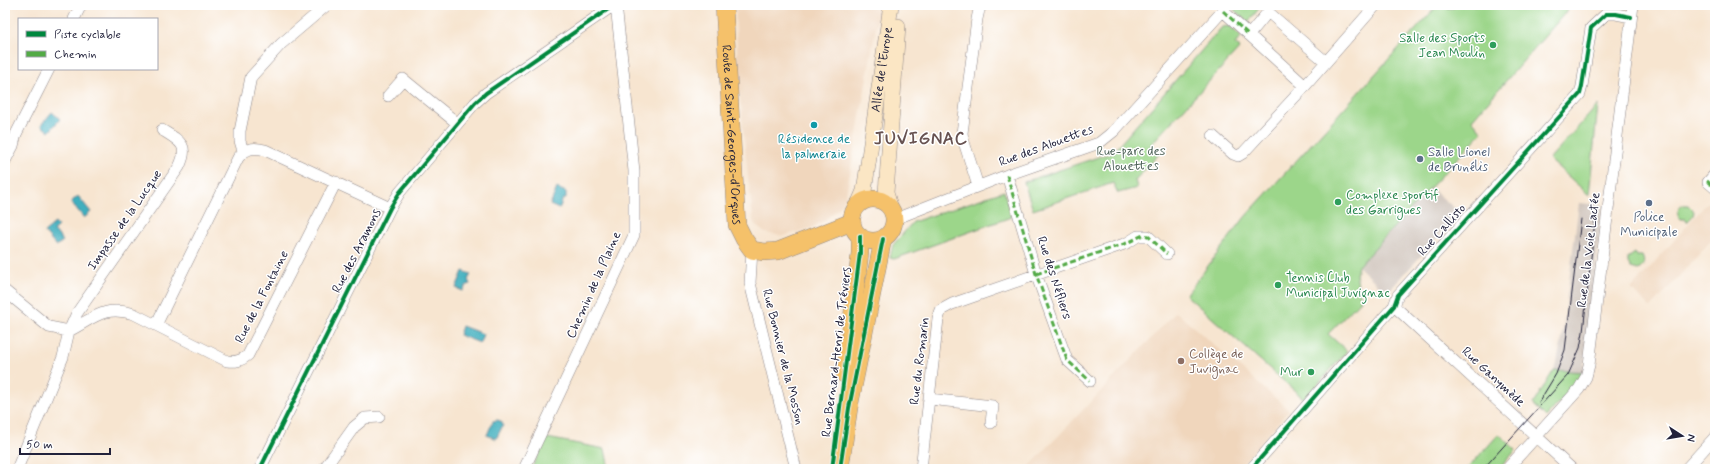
<svg xmlns="http://www.w3.org/2000/svg" width="1720" height="474" font-family="Mynerve,sans-serif">
  <style>
    .built { fill: #f0d6bc }
    .industrial { fill: #cec2b9 }
    .green { fill: #9cd68a; stroke: #5f7c62 }
    .water { fill: #41afbe; stroke: #32687c }
    .lines { fill: none; stroke-linecap: round; stroke-linejoin: round }
    .street-casing { stroke: #8c8486; stroke-width: 12 }
    .secondary-casing { stroke: #8c8486; stroke-width: 16 }
    .primary-casing { stroke: #8c8486; stroke-width: 18 }
    .street { stroke: #fff; stroke-width: 11 }
    .secondary { stroke: #fbe6c4; stroke-width: 15 }
    .primary { stroke: #f5c16b; stroke-width: 17 }
    .tram { stroke: #22223b; stroke-width: 1 }
    .quiet { stroke: #53aa46; stroke-width: 3; stroke-dasharray: 6 3; stroke-linecap: butt }
    .cycleway-casing { stroke: #fff; stroke-width: 6 }
    .cycleway { stroke: #00873e; stroke-width: 4 }
    .leisure-dot { fill: #2e9e5b; stroke: #fff; stroke-width: 1.5 }
    .culture-dot { fill: #0f9aa8; stroke: #fff; stroke-width: 1.5 }
    .service-dot { fill: #5c6f8a; stroke: #fff; stroke-width: 1.5 }
    .education-dot { fill: #8d6e63; stroke: #fff; stroke-width: 1.5 }
    .labels { text-anchor: middle; dominant-baseline: central; stroke-width: 3; stroke-linejoin: round; paint-order: stroke }
    .leisure-label { font-size: 13px; fill: #27864d; stroke: #fff; text-anchor: end }
    .street-label { font-size: 13px; fill: #22223b; stroke: #fff }
    .culture-label { font-size: 13px; fill: #0d838f; stroke: #fff }
    .park-label { font-size: 13px; fill: #4d6157; stroke: #fff }
    .service-label { font-size: 13px; fill: #4e5e75; stroke: #fff; text-anchor: start }
    .education-label { font-size: 13px; fill: #785e54; stroke: #fff; text-anchor: start }
    .district-label { font-size: 17px; font-weight: bold; letter-spacing: 1px; fill: #675251; stroke: #fff }
  </style>
  <rect width="100%" height="100%" fill="#fff"/>
  <filter id="ink" filterUnits="userSpaceOnUse"><feTurbulence type="fractalNoise" baseFrequency=".025" numOctaves="2"/><feDisplacementMap in="SourceGraphic" scale="8" xChannelSelector="R" yChannelSelector="G"/><feConvolveMatrix kernelMatrix="1 2 1 2 8 2 1 2 1" color-interpolation-filters="sRGB"/></filter>
  <filter id="wash" filterUnits="userSpaceOnUse"><feTurbulence type="fractalNoise" baseFrequency=".012" numOctaves="4" result="noise"/><feDisplacementMap in="SourceGraphic" scale="16" xChannelSelector="R" yChannelSelector="G"/><feGaussianBlur stdDeviation="0.9" result="paint"/><feColorMatrix in="noise" values="0 0 0 0 0 0 0 0 0 0 0 0 0 0 0 0 0 1.4 0 .05"/><feComposite in="paint" operator="in"/></filter>
  <g filter="url(#wash)">
    <rect width="100%" height="100%" fill="#f7e5d0"/>
    <!-- built -->
    <path class="built" d="M735,5H880L846,195L842,205L824,221L811,228L783,236L765,233L756,226L753,221L740,99Z
      M1708,202L1715,209V236L1651,308L1631,289Z
      M1176,312L1289,410L1238,469H1027Z"/>
    <!-- industrial -->
    <path class="industrial" d="M1431,188L1460,213L1387,293L1358,266Z
      M1579,203L1603,205L1583,372L1554,370L1561,345Z"/>
    <!-- green -->
    <path class="green" d="M1238,5H1262L1248,22L1234,10Z
      M1438,5H1572L1472,120L1482,132L1358,266L1356,275L1361,300L1328,334L1347,351L1312,391L1303,398L1186,295L1245,217Z
      M1230,26L1241,37L1235,44L1240,48L1152,143L1151,146L1159,154L1135,180L1137,188L1118,193L1113,183L1033,210L1024,182L1113,152L1222,27Z
      M1598,105L1589,195L1550,160V158Z
      M1004,191L1011,217L894,259L890,258L893,245L913,222Z
      M1683,205H1688L1694,211L1693,216L1687,222L1685,219H1680C1676,214 1677,209 1683,205Z
      M1635,253L1637,256H1642C1645,262 1644,267 1638,270L1631,268L1628,263V258Z
      M1554,370L1583,372L1576,384L1546,417L1533,404Z
      M1499,434L1516,450L1499,469H1467Z
      M547,438L605,449L609,469H531Z"/>
    <!-- water -->
    <path class="water" d="M52,112L60,119L49,132L41,125Z
      M557,188L566,192V199H563L559,209L550,205Z
      M78,196L91,212L84,218L71,202Z
      M55,223L58,226L54,230L63,241L56,246L44,232Z
      M463,271L471,274L468,280L470,284L466,286L463,291L456,288Z
      M462,326L483,334L480,343L459,335Z
      M497,420L501,421L503,425L496,439L487,435L493,421Z"/>
  </g>
  <g filter="url(#ink)">
    <g class="lines">
      <!-- street casing -->
      <g class="street-casing">
        <path id="street" d="M1450,5H1451
          M1223,11L1305,86
          M74,19L81,5
          M1249,35L1268,12L1326,62
          M388,96L403,79L457,123
          M1213,136L1233,154L1238,156L1243,153L1305,86L1376,5
          M243,151L240,141V131L251,77L281,44L327,5
          M5,161L13,146L16,134L49,69
          M1715,174L1708,182L1715,188
          M1007,175L1036,274L1067,360L1090,381
          M978,186L963,139L962,133L977,19L979,10L982,5
          M895,219L1007,175L1099,143L1114,131L1228,5
          M752,250L750,283L796,469
          M5,291L49,327L69,331
          M1394,306L1572,469
          M156,325L238,158C246,148 253,147 265,150L390,208
          M69,331C94,318 104,305 134,314L227,361C236,362 241,361 248,355L336,182
          M929,399L993,406L991,423
          M17,469L63,357L69,331L77,313L179,167C190,145 180,141 162,130
          M260,469L390,208L400,192L475,103L486,93L614,5
          M324,469L354,427L365,418L379,417
          M524,469L634,235V171L616,5
          M921,469L938,319L941,310L952,304L1127,243L1138,236H1148L1167,254
          M1251,469L1394,306L1398,295L1580,94L1582,86L1591,28L1606,14H1616L1631,17
          M1507,469L1579,389L1586,377L1589,365L1633,5
          M1686,469L1715,437"/>
      </g>
      <!-- secondary casing -->
      <g class="secondary-casing">
        <g id="secondary">
          <path id="s1" d="M858,205L864,191L866,178L891,5"/>
          <path d="M890,206L886,193L898,26"/>
        </g>
      </g>
      <!-- primary casing -->
      <g class="primary-casing">
        <g id="primary">
          <path id="s2" d="M724,5L737,225L744,239L752,250L764,252L778,251L852,222"/>
          <circle cx="873" cy="220" r="21"/>
          <path d="M845,375L860,253V236"/>
          <path d="M840,469L849,408L883,239"/>
        </g>
      </g>
      <!-- street -->
      <use href="#street" class="street"/>
      <!-- secondary -->
      <use href="#secondary" class="secondary"/>
      <!-- primary -->
      <use href="#primary" class="primary"/>
      <!-- tram -->
      <path class="tram" d="M1539,402L1556,374L1565,350L1581,219
        M1483,469L1568,375L1580,348L1583,332L1595,220"/>
      <!-- quiet -->
      <path class="quiet" d="M1450,5H1451
        M1223,11L1249,35
        M1715,174L1708,182L1715,188
        M1007,175L1036,274L1067,360L1090,381
        M1036,274L1127,243L1143,235L1148,236L1167,254"/>
      <!-- cycleway casing -->
      <g class="cycleway-casing">
        <path id="cycleway" d="M260,469L390,208L400,192L475,103L486,93L614,5
          M832,469L860,253V236
          M840,469L849,408L883,239
          M1251,469L1394,306L1398,295L1580,94L1582,86L1591,28L1606,14H1616L1631,17"/>
      </g>
      <!-- cycleway -->
      <use href="#cycleway" class="cycleway"/>
    </g>
  </g>
  <!-- markers -->
  <g class="leisure-dot">
    <circle cx="1493" cy="45" r="4"/>
    <circle cx="1338" cy="202" r="4"/>
    <circle cx="1278" cy="285" r="4"/>
    <circle cx="1311" cy="372" r="4"/>
  </g>
  <circle class="culture-dot" cx="814" cy="125" r="4"/>
  <g class="service-dot">
    <circle cx="1420" cy="159" r="4"/>
    <circle cx="1649" cy="203" r="4"/>
  </g>
  <circle class="education-dot" cx="1181" cy="361" r="4"/>
  <g class="labels">
    <!-- leisure labels -->
    <g class="leisure-label">
      <text x="1485" y="38">Salle des Sports<tspan x="1485" dy="15">Jean Moulin</tspan></text>
      <text x="1346" y="195" text-anchor="start">Complexe sportif<tspan x="1346" dy="15">des Garrigues</tspan></text>
      <text x="1286" y="278" text-anchor="start">Tennis Club<tspan x="1286" dy="15">Municipal Juvignac</tspan></text>
      <text x="1303" y="372">Mur</text>
    </g>
    <!-- street labels -->
    <g class="street-label">
      <text stroke="none"><textPath href="#s1" startOffset="138">Allée de l'Europe</textPath></text>
      <text stroke="none"><textPath href="#s2" startOffset="130">Route de Saint-Georges-d'Orques</textPath></text>
      <text transform="translate(1046 146) rotate(-20)">Rue des Alouettes</text>
      <text transform="translate(125 220) rotate(-55)">Impasse de la Lucque</text>
      <text transform="translate(1442 230) rotate(-48)">Rue Callisto</text>
      <text transform="translate(1589 250) rotate(-83)">Rue de la Voie Lactée</text>
      <text transform="translate(357 251) rotate(-63)">Rue des Aramons</text>
      <text transform="translate(1054 278) rotate(72)">Rue des Néfliers</text>
      <text transform="translate(594 285) rotate(-66)">Chemin de la Plaine</text>
      <text transform="translate(262 297) rotate(-63)">Rue de la Fontaine</text>
      <text transform="translate(837 352) rotate(-83)">Rue Bernard-Henri de Tréviers</text>
      <text transform="translate(783 357) rotate(76)">Rue Bonnier de la Mosson</text>
      <text transform="translate(920 361) rotate(-83)">Rue du Romarin</text>
      <text transform="translate(1493 377) rotate(43)">Rue Ganymède</text>
    </g>
    <!-- culture labels -->
    <g class="culture-label">
      <text x="814" y="139">Résidence de<tspan x="814" dy="15">la palmeraie</tspan></text>
    </g>
    <!-- park labels -->
    <g class="park-label">
      <text x="1131" y="151">Rue-parc des<tspan x="1131" dy="15">Alouettes</tspan></text>
    </g>
    <!-- service labels -->
    <g class="service-label">
      <text x="1428" y="152">Salle Lionel<tspan x="1428" dy="15">de Brunélis</tspan></text>
      <text x="1649" y="217" text-anchor="middle">Police<tspan x="1649" dy="15">Municipale</tspan></text>
    </g>
    <!-- education labels -->
    <g class="education-label">
      <text x="1189" y="354">Collège de<tspan x="1189" dy="15">Juvignac</tspan></text>
    </g>
    <!-- district labels -->
    <g class="district-label">
      <text x="921" y="139">JUVIGNAC</text>
    </g>
  </g>
  <!-- margin -->
  <rect width="1720" height="474" fill="none" stroke="#fff" stroke-width="20"/>
  <!-- legend -->
  <rect x="18" y="18" width="140" height="52" fill="#ffffff" stroke="#a7a7b1"/>
  <rect x="26" y="31" width="20" height="6" fill="#00873e" stroke="#a7a7b1"/>
  <text x="54" y="38" font-size="12" fill="#22223b">Piste cyclable</text>
  <rect x="26" y="51" width="20" height="6" fill="#53aa46" stroke="#a7a7b1"/>
  <text x="54" y="58" font-size="12" fill="#22223b">Chemin</text>
  <!-- north arrow -->
  <g transform="translate(1682 436) rotate(102)" stroke="#ffffff" stroke-width="3" paint-order="stroke">
  <path d="M0-3L7 15L0 10L-7 15Z" fill="#22223b"/>
  <text y="-6" font-size="11" font-weight="bold" text-anchor="middle" fill="#22223b">N</text>
  </g>
  <!-- scale -->
  <path d="M20 448v6h90v-6" fill="none" stroke="#22223b" stroke-width="2"/>
  <text x="26" y="448" font-size="12" fill="#22223b" stroke="#ffffff" stroke-width="3" paint-order="stroke">50 m</text>
</svg>
